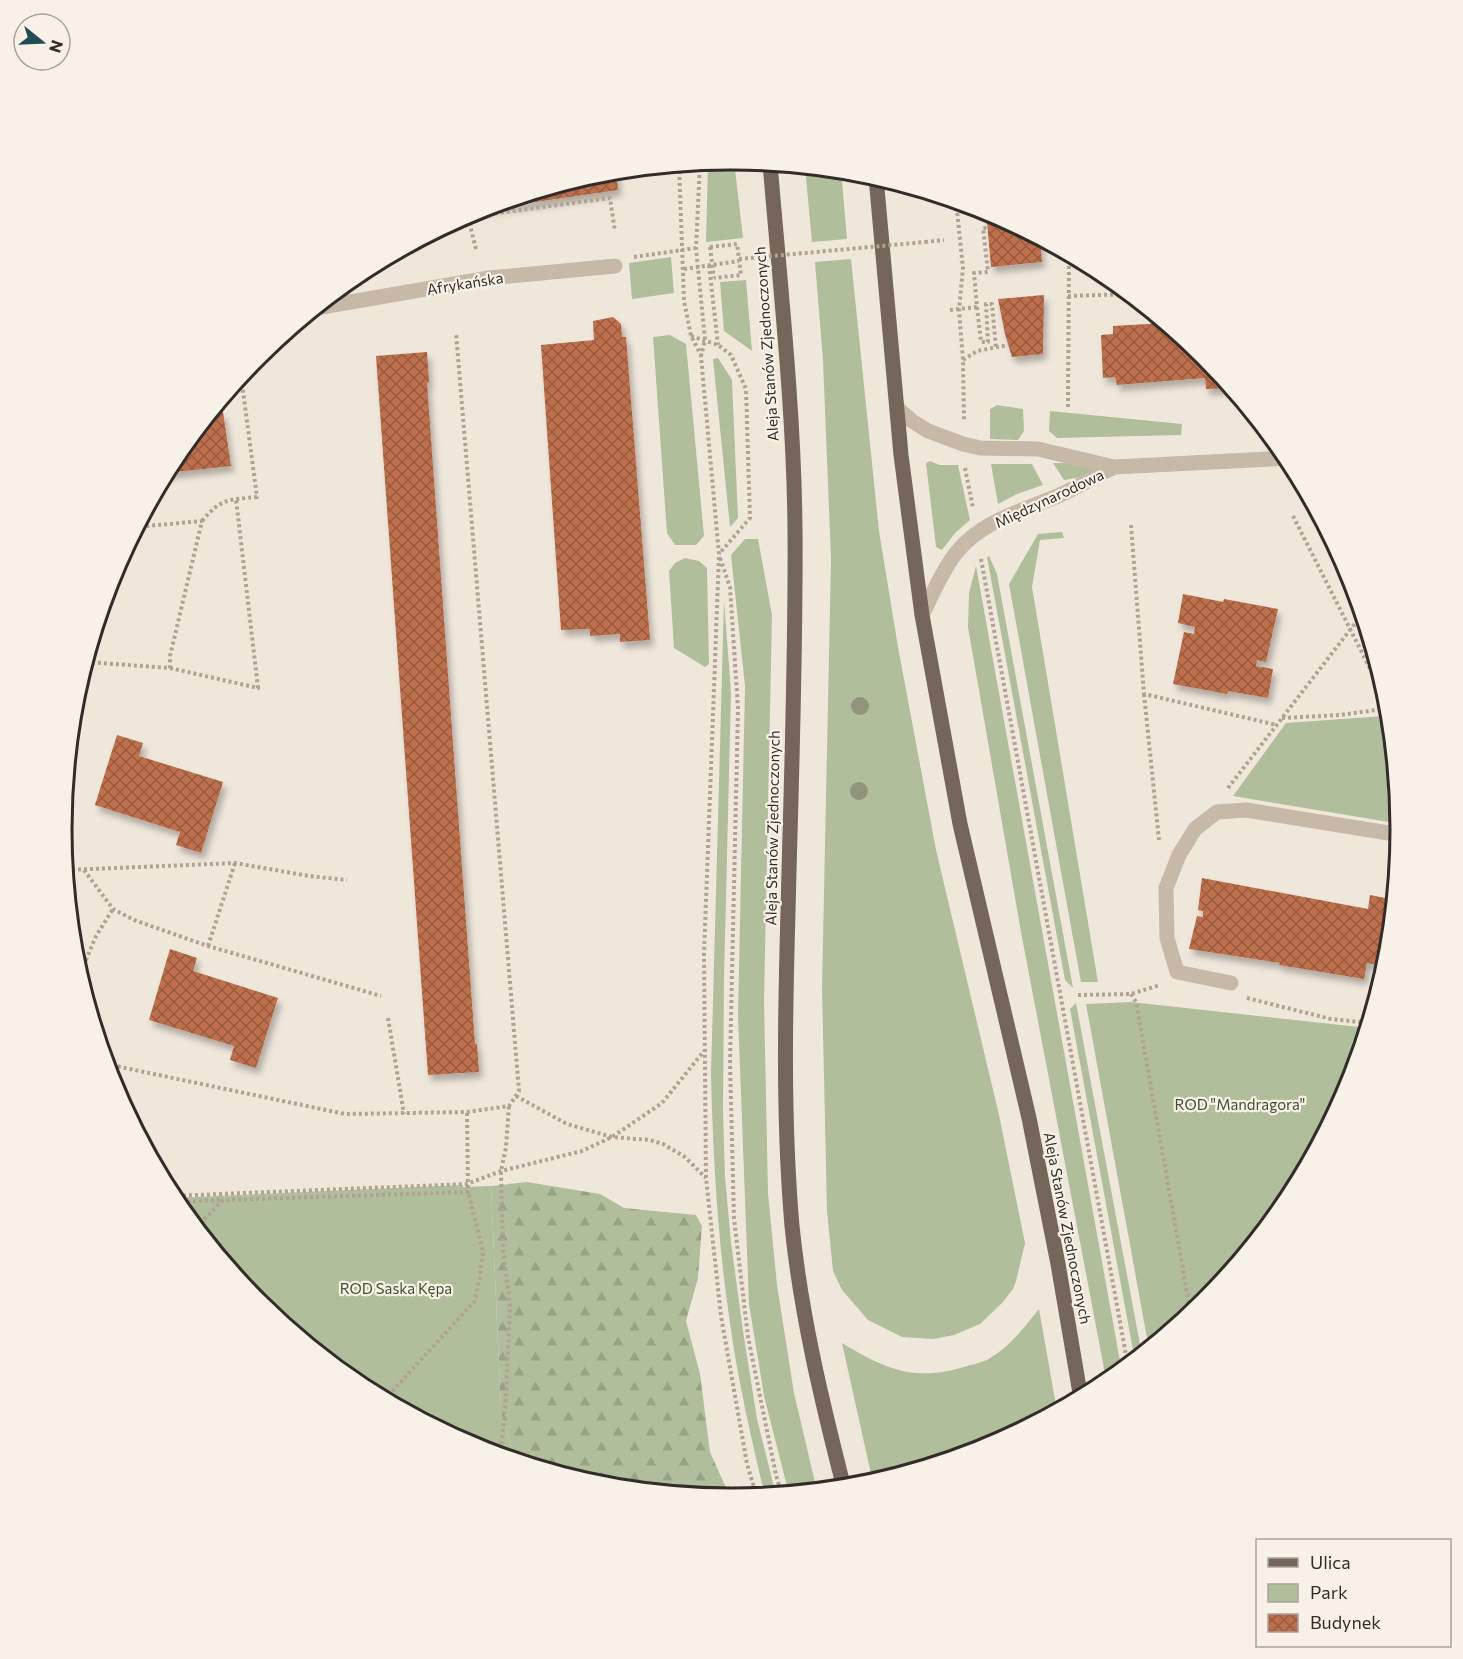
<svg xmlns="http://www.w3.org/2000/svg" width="1463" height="1659" font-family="Commissioner,sans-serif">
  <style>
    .green { fill: #b0be9c }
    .forest { fill: url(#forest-firs) }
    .building { fill: url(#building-cross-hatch); filter: url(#shadow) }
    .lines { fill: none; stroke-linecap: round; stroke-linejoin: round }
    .path { stroke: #b2a292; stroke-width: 4; stroke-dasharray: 3 3; stroke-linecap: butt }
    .minor { stroke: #c7b8a8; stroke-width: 15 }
    .major { stroke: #75655a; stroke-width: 15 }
    .path-bridge { stroke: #b2a292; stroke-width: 4; stroke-dasharray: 3 3; stroke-linecap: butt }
    .tree { fill: #90947b }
    .labels { text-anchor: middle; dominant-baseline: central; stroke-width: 4.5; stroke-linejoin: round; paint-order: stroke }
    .street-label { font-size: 15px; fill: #342c28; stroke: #f8f1e7 }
    .park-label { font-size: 15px; fill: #41512d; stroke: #f8f1e7 }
    .rim { fill: none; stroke: #342c28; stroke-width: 3 }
  </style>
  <defs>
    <pattern id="forest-firs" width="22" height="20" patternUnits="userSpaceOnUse" patternTransform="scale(1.5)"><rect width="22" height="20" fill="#b0be9c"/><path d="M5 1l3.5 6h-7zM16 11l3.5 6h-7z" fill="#98a386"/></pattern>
    <pattern id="building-cross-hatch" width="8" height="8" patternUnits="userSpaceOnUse" patternTransform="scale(1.5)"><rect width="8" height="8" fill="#bd6f4c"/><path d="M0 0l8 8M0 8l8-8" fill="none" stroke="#9a5b3f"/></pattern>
    <filter id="shadow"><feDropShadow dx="3.5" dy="6" stdDeviation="3" flood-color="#0004"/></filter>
  </defs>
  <rect width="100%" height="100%" fill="#f0e7db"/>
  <!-- green -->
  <path class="green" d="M734,160L743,238L706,242L708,162Z
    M805,167L841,170L847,239L812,242Z
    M671,257L674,293L632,299L629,263Z
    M851,259L879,531L898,647L936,850L999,1115L1025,1243L1016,1281L1013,1289L1002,1303L980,1324L954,1335L933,1339L902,1337L868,1320L842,1290L833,1271L827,1211L822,988L831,559L823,360L815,262Z
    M746,280L752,351L724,331L720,282Z
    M670,335L686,344L704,536L696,545H675L667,533L653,337Z
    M718,358L732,380L738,518L730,527L713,359Z
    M997,405L1023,409L1024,431L1018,440L990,439V409Z
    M1050,411L1182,424L1181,435L1057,438L1049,431Z
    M930,461L940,465H958L970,520L955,533L942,550L936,547L926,463Z
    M1053,463H1093V475L1064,480Z
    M991,464H1032L1043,485L1017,494L998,504Z
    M1062,532L1064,538L1040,540L1032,587L1098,982H1081L1009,584L1038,534Z
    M745,539H758L772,615L764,1001L768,1193L777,1285L794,1393L817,1491L789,1494L764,1396L749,1304L738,1015L745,686L731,555Z
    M989,556L997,574L1073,988L1065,980L987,557Z
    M685,558L699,561L707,568L709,664L705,667L674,648L669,571L675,563Z
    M976,566L1122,1372L1107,1384L1021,932L968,627L969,593Z
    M724,600L731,692L724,979L723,1111L725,1177L731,1242L743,1331L757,1419L776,1495L765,1496C752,1441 739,1386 731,1330C718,1245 713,1159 711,1074Z
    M1384,716L1392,732L1401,824L1233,796L1286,723Z
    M1131,1002L1368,1028L1350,1086L1288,1202L1205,1304L1149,1349L1086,1004Z
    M1076,1003L1142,1355L1135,1361L1070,1009Z
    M463,1185V1187L491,1186L501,1412L515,1461L475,1448L359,1386L257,1303L172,1198Z
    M1039,1309L1057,1411L988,1449L873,1483L842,1343C885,1369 914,1382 964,1367C972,1364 983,1363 990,1358C1009,1348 1026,1325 1039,1309Z"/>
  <!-- forest -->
  <path class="forest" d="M527,1182L600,1194L624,1208L696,1215L702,1226L698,1278L686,1321L700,1374L710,1452L731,1499L600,1487L515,1461L501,1412L491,1186Z"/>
  <!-- building -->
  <path class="building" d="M616,171L618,190L480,210L601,172Z
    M986,210L1040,239L1042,262L991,267Z
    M1044,295L1043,354L1012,357L1005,334L998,299Z
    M613,317L621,324L622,337H626L650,640L620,642V634L590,636V629L561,630L541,345L594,340L593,321Z
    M1165,323L1206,356L1231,388L1206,389L1205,378L1117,385L1115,377L1103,378L1101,335L1113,334V326Z
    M427,352L429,382L427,383L456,785L475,1044H477L479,1072L428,1075L376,356Z
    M223,412L231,466L166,473L175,457L210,414Z
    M1183,594L1223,602L1224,599L1278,609L1266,662L1257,660L1256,666L1273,669L1268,698L1228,691L1227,694L1173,684L1184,632L1194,634L1195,627L1178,623Z
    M117,735L143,743L139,756L223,782L201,853L176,845L180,832L95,805Z
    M1202,878L1368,909L1370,895L1395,900L1389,961L1386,970L1378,969L1379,965L1367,963L1364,979L1279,965L1280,963L1189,949L1197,916L1203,917V911L1198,910Z
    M170,949L197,958L193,971L278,998L256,1068L230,1060L234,1046L149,1020Z"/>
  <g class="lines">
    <!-- path -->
    <path class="path" d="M700,163L696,248L705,340L701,356L719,555L704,954L706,1178L721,1316L747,1464L757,1497
      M679,165L684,301L691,336L701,355
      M956,201L963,268L959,310L963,360L964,421
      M925,242L944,240
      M710,247L737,244L741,275L714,278
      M476,249L468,217L610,198L615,231
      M634,257L696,248
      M709,265L718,345
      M684,269L739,261
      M1068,296L1130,294
      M977,307L981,342H988L986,304H992L996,348
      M950,310L977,307L974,273L988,272L983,228H987
      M691,336L718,345L731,355L746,389L750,518L719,554
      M963,360L977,351L1008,345
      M1068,407L1069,254
      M965,468L973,508
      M1293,516L1390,708
      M202,521C221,498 228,500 257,497L241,376
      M1131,525L1144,694L1277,725
      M720,558L730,587L738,708L730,1063L734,1218L748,1337L776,1475L782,1495
      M981,559L1128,1366
      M86,662L170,668V656L202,521L137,527
      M170,668L258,688L236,499
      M1144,694L1159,840
      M1282,718L1340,715L1390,708
      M1228,788L1363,613
      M66,870L235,863L309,876L347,880
      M84,870L113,909L134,920L208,946L381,996
      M208,946L235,863
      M79,977L96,936L113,909
      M1131,994L1136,1002L1191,1315
      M1078,995L1131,994L1160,985
      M1247,998L1331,1019L1370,1023
      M388,1018L404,1114
      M106,1064L345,1114L467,1112L509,1106L519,1091L456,333
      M516,1096L567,1124L612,1137L650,1140L663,1144L685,1157L706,1178
      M171,1196L467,1184L501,1171L582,1151L612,1137L662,1103L704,1051
      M175,1202L222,1200
      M196,1228L223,1200L468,1192L467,1112
      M1191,1311L1197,1310
      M384,1400L474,1302L480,1277L483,1251L468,1192
      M500,1456L506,1398L510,1306L503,1250L501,1171L506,1147L509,1106"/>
    <!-- minor -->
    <path class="minor" d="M316,308L489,278L615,266
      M897,408L912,421L928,431L963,444L980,448L1038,449L1114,467L1289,458
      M922,615C933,594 941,572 956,553C982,520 1023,511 1060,495C1078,487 1096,476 1114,467
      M1231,983L1177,972L1167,938L1166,888L1179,855L1195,829L1217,812L1246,810L1401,835"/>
    <!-- major -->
    <path class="major" d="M770,163C780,285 794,409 795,530C796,658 791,785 788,912C785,1016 783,1122 792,1226C801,1315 822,1402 844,1488
      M876,177L901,455L922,615L960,824L1029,1118L1058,1264L1081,1399"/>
    <!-- path-bridge -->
    <path class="path-bridge" d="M710,247L714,278
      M739,259L925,242"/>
  </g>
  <!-- trees -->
  <g class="tree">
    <circle cx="860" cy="706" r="9"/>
    <circle cx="859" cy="791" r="9"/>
  </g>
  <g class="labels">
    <!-- street labels -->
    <g class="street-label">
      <text transform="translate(465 283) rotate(-9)">Afrykańska</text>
      <text transform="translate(766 344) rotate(-94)">Aleja Stanów Zjednoczonych</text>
      <text transform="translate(1049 498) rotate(-25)">Międzynarodowa</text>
      <text transform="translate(772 828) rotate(-89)">Aleja Stanów Zjednoczonych</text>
      <text transform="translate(1068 1228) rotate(79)">Aleja Stanów Zjednoczonych</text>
    </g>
    <!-- park labels -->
    <g class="park-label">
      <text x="1240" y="1104">ROD "Mandragora"</text>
      <text x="396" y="1288">ROD Saska Kępa</text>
    </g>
  </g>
  <!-- crop -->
  <path d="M0 0H1463V1659H0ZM72 829a659 659 0 1 1 1318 0a659 659 0 1 1-1318 0Z" fill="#f8f1e7" fill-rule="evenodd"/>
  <path class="rim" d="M72 829a659 659 0 1 1 1318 0a659 659 0 1 1-1318 0Z"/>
  <!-- legend -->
  <rect x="1256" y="1539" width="195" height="108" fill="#f8f1e7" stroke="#aaa29b" stroke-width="1.5"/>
  <rect x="1268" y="1558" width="30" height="9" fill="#75655a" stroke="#aaa29b" stroke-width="1.5"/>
  <text x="1310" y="1569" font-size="18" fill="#342c28">Ulica</text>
  <rect x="1268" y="1584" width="30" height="18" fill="#b0be9c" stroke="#aaa29b" stroke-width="1.5"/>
  <text x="1310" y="1599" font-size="18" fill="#342c28">Park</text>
  <rect x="1268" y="1614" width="30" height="18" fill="url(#building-cross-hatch)" stroke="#aaa29b" stroke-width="1.5"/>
  <text x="1310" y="1629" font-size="18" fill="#342c28">Budynek</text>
  <!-- north arrow -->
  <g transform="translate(42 42) rotate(108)"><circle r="28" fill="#f8f1e7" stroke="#aaa29b" stroke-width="1.5"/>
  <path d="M0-4.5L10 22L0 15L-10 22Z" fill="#204c52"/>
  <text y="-9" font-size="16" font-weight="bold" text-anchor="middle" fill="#342c28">N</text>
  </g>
</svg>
